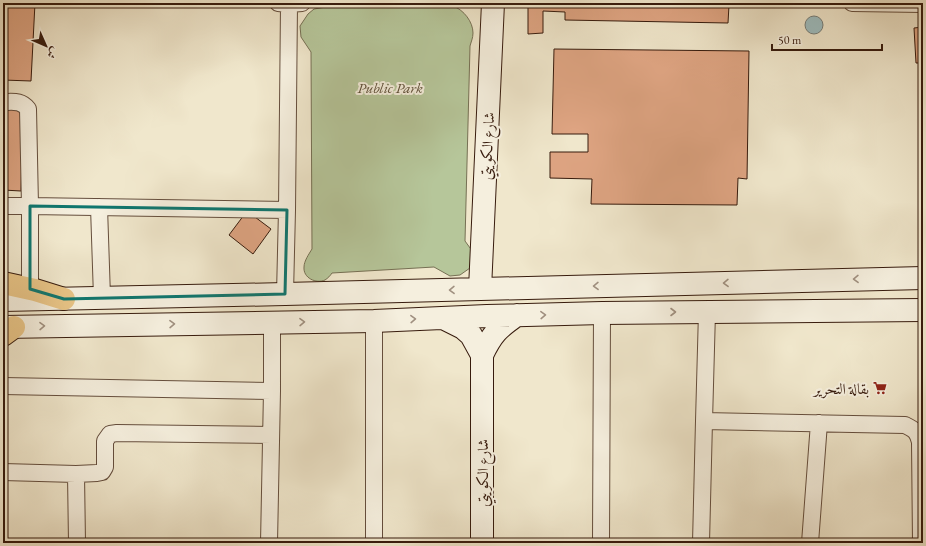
<svg xmlns="http://www.w3.org/2000/svg" width="926" height="546" font-family="'EB Garamond',Amiri,serif">
  <style>
    .green { fill: #b6c69a; stroke: #767054 }
    .water { fill: #9ebec1; stroke: #757d79 }
    .building { fill: #dea482; stroke: #371b0d }
    .lines { fill: none; stroke-linecap: round; stroke-linejoin: round }
    .street-casing { stroke: #654e3d; stroke-width: 18 }
    .secondary-casing { stroke: #371b0d; stroke-width: 24 }
    .primary-casing { stroke: #371b0d; stroke-width: 24 }
    .street { stroke: #f5efde; stroke-width: 16 }
    .secondary { stroke: #f5efde; stroke-width: 22 }
    .primary { stroke: #e8c486; stroke-width: 22 }
    .oneway { stroke: #a09080 }
    .marked { fill: none; stroke: #0f766e; stroke-width: 3; stroke-linejoin: round }
    .labels { text-anchor: middle; dominant-baseline: central; stroke-width: 4; stroke-linejoin: round; paint-order: stroke }
    .park-label { font-size: 15px; font-style: italic; fill: #5d4e37; stroke: #f5efde }
    .street-label { font-size: 15px; fill: #371b0d; stroke: #f5efde }
    .poi-label { font-size: 15px; fill: #371b0d; stroke: #f5efde; text-anchor: end }
  </style>
  <rect width="100%" height="100%" fill="#f0e7cc"/>
  <filter id="stains"><feTurbulence type="fractalNoise" baseFrequency=".005" numOctaves="4"/><feColorMatrix values="0 0 0 0 .2 0 0 0 0 .09 0 0 0 0 .02 0 0 0 .5 -.17"/></filter>
  <radialGradient id="worn" r=".72"><stop offset=".6" stop-color="#630" stop-opacity="0"/><stop offset="1" stop-color="#630" stop-opacity=".3"/></radialGradient>
  <!-- green -->
  <path class="green" d="M453,6C464,10 473,22 473,33C473,38 471,42 470,46L465,241L473,252L470,268L460,275L450,276L434,267L332,273C330,276 328,278 325,280C316,284 303,278 304,267C304,261 309,254 312,249L311,52L301,37L300,26L308,14L314,9L326,7H438Z"/>
  <!-- water -->
  <path class="water" d="M805 25a9 9 0 1 1 18 0a9 9 0 1 1-18 0Z"/>
  <!-- building -->
  <path class="building" d="M3,3H35L31,81L3,80Z
    M528,3H646L729,5L728,23L565,20V12L543,11V33L528,34Z
    M923,27V63H916L914,28Z
    M554,49L749,51L747,179L738,178L737,205L591,204L592,179L550,178V152H588V134H552Z
    M3,109L23,110L21,191L3,190Z
    M247,211L271,229L253,254L229,235Z"/>
  <g class="lines">
    <!-- street casing -->
    <g class="street-casing">
      <path id="street" d="M278,3L289,4L302,3
        M852,3L923,4
        M3,102C13,102 21,100 28,109L30,206V289
        M3,206H30L287,210
        M99,207L102,297
        M285,294L287,210L289,4
        M3,386L272,391
        M704,421L905,425C915,430 917,431 920,442L921,543
        M3,472L76,474L97,473L102,472L105,467V441L110,434L117,433L271,435
        M76,474L77,543
        M269,543L272,391V322
        M374,543V321
        M601,543L602,313
        M701,543L704,421L707,312
        M810,543L819,423"/>
    </g>
    <!-- secondary casing -->
    <g class="secondary-casing">
      <path id="secondary" d="M480,289L493,3
        M3,300L285,294L923,278
        M443,318L463,328L471,335L482,355
        M3,327L374,321L487,316L602,313L923,310
        M482,543V355C492,334 498,328 517,315"/>
    </g>
    <!-- primary casing -->
    <g class="primary-casing">
      <path id="primary" d="M3,283L35,290L64,299
        M3,335L14,327"/>
    </g>
    <!-- street -->
    <use href="#street" class="street"/>
    <!-- secondary -->
    <use href="#secondary" class="secondary"/>
    <!-- primary -->
    <use href="#primary" class="primary"/>
  </g>
  <!-- one-way arrows -->
  <defs><path id="oneway-chevron" d="M-2-3.5L2.5 0L-2 3.5" fill="none" stroke-width="1.6" stroke-linecap="round" stroke-linejoin="round"/></defs>
  <g class="oneway">
    <use href="#oneway-chevron" transform="translate(856 279) rotate(179)"/>
    <use href="#oneway-chevron" transform="translate(726 283) rotate(179)"/>
    <use href="#oneway-chevron" transform="translate(596 286) rotate(179)"/>
    <use href="#oneway-chevron" transform="translate(452 290) rotate(179)"/>
    <use href="#oneway-chevron" transform="translate(673 312)"/>
    <use href="#oneway-chevron" transform="translate(543 315) rotate(-2)"/>
    <use href="#oneway-chevron" transform="translate(413 319) rotate(-2)"/>
    <use href="#oneway-chevron" transform="translate(302 322) rotate(-1)"/>
    <use href="#oneway-chevron" transform="translate(172 324) rotate(-1)"/>
    <use href="#oneway-chevron" transform="translate(42 326) rotate(-1)"/>
  </g>
  <!-- marked area -->
  <path class="marked" d="M30,206L287,210L285,294L64,299L30,289Z"/>
  <!-- icons -->
  <defs>
    <g id="supermarket-bare" transform="scale(1.08)"><path d="M-6-5.5h2.5l.6 2H6L4.5 2H-2.5L-4.4-4H-6ZM-1.5 3.2a1.3 1.3 0 1 0 .1 0ZM3 3.2a1.3 1.3 0 1 0 .1 0Z" fill="#8f2418" stroke="#f5efde" stroke-width="2.5" paint-order="stroke"/></g>
  </defs>
  <g fill-rule="evenodd">
    <use href="#supermarket-bare" x="880" y="388"/>
  </g>
  <g class="labels">
    <!-- park labels -->
    <g class="park-label">
      <text x="390" y="87">Public Park</text>
    </g>
    <!-- street labels -->
    <g class="street-label">
      <text transform="translate(487 146) rotate(-87)">شارع الكويتي</text>
      <text transform="translate(482 473) rotate(-90)">شارع الكويتي</text>
    </g>
    <!-- poi labels -->
    <g class="poi-label">
      <text x="869" y="388">بقالة التحرير</text>
    </g>
  </g>
  <!-- margin -->
  <rect width="926" height="546" fill="none" stroke="#f0e7cc" stroke-width="16"/>
  <rect x="4" y="4" width="918" height="538" fill="none" stroke="#371b0d" stroke-width="2"/>
  <rect x="8" y="8" width="910" height="530" fill="none" stroke="#371b0d"/>
  <!-- north arrow -->
  <g transform="translate(46 46) rotate(135)" stroke="#f5efde" stroke-width="3" paint-order="stroke">
  <path d="M0-3L7 15L0 10L-7 15Z" fill="#371b0d"/>
  <text y="-6" font-size="11" font-weight="bold" text-anchor="middle" fill="#371b0d">ش</text>
  </g>
  <!-- scale -->
  <path d="M772 44v6h110v-6" fill="none" stroke="#371b0d" stroke-width="2"/>
  <text x="778" y="44" font-size="12" fill="#371b0d" stroke="#f5efde" stroke-width="3" paint-order="stroke">50 m</text>
  <rect width="100%" height="100%" filter="url(#stains)"/>
  <rect width="100%" height="100%" fill="url(#worn)"/>
</svg>
